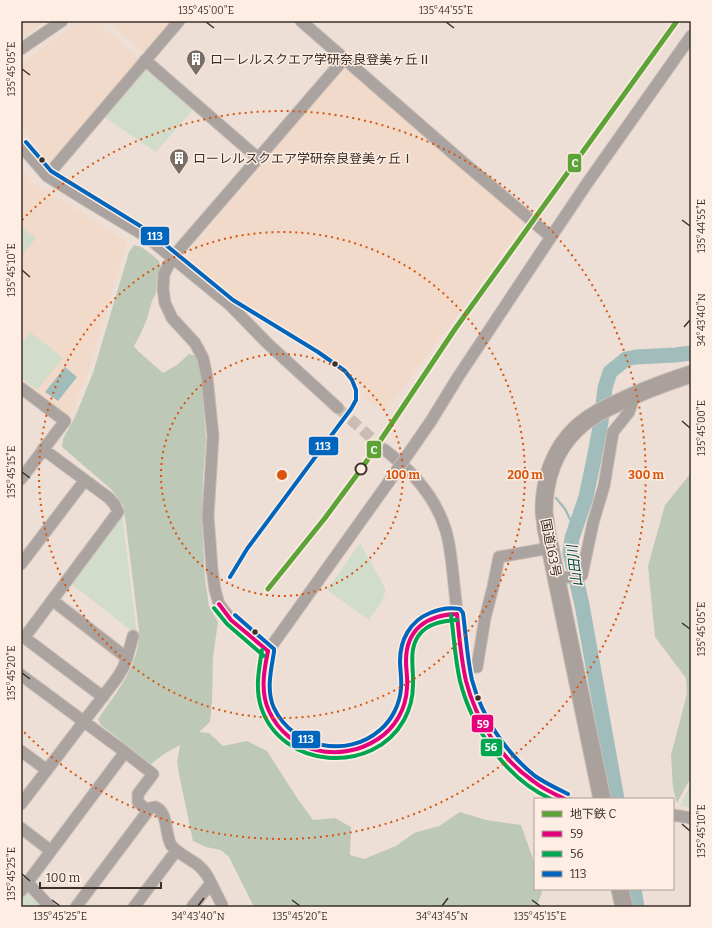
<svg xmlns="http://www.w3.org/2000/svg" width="712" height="928" font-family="Bitter,'Noto Sans JP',serif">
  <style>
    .built { fill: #f1dac9 }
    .green { fill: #d2dcca }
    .forest { fill: #bdc8b6 }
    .water { fill: #a0bdbb }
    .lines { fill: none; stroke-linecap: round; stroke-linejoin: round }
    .stream { stroke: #a0bdbb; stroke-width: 2.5 }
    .river { stroke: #a0bdbb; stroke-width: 15 }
    .minor-tunnel { stroke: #c9bcb4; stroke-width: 11; stroke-dasharray: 11 5.5; stroke-linecap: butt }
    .minor-casing { stroke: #c8bdb5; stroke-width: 13 }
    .highway-casing { stroke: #c8bdb5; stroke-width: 19 }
    .minor { stroke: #aba3a0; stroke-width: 11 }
    .highway { stroke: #aaa09c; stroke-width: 17 }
    .minor-bridge-casing { stroke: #c8bdb5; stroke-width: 13; stroke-linecap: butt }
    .minor-bridge { stroke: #aba3a0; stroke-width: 11 }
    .bus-1-casing { stroke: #fdede3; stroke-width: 7 }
    .bus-2-casing { stroke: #fdede3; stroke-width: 7 }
    .bus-3-casing { stroke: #fdede3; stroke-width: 7 }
    .bus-1 { stroke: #e5007d; stroke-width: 4 }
    .bus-2 { stroke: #00a651; stroke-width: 4 }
    .bus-3 { stroke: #0065bd; stroke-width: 4 }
    .metro-1-casing { stroke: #fdede3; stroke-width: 8 }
    .metro-1 { stroke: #5da337; stroke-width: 5 }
    .ticks { fill: none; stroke: #3b312a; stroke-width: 1.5 }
    .ring { fill: none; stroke: #d7550f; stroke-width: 2; stroke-dasharray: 2 4 }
    .bus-dot { fill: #3b312a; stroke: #fdede3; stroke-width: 1.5 }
    .stop-dot { fill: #fdede3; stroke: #3b312a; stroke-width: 2 }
    .labels { text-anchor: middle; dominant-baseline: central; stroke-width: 3; stroke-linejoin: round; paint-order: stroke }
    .poi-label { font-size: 13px; fill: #3b312a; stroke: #fdede3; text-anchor: start }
    .street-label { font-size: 13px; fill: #3b312a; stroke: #fdede3 }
    .water-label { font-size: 14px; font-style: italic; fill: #004b4e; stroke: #fdede3 }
    .centre { fill: #d7550f; stroke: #fdede3; stroke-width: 2 }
    .ring-label { font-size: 12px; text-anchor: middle; font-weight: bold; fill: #d7550f; stroke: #fdede3; stroke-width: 3; stroke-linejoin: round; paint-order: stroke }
    .line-badge { stroke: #fdede3; stroke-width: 1.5 }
    .badge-label { font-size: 11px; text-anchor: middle; font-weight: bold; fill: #fff }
    .neatline { fill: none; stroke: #3b312a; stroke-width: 1.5 }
    .ticks-label { font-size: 10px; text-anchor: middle; fill: #3b312a }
  </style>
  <rect width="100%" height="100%" fill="#eddfd6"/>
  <!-- built -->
  <path class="built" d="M21,21H46L21,38Z
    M79,21H95L141,60L52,164L43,156L21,126V64Z
    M108,21H174L145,54Z
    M346,64L485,187L525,224L385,412L364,398L360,385L355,377L240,305L187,261L192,247L255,173L264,157L301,117Z
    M21,166L33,183L127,242L88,372L68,421L21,386Z"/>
  <!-- green -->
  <path class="green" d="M145,60L197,105L156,152L100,114Z
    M23,228L36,238L21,257V230Z
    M30,332L63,358L37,390L21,377V344Z
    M122,514L137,635L70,583Z
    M360,543L385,588C387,598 374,612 369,620L327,590Z
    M691,784V808L680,806Z
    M31,890L47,907H21C21,900 23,898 25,892Z"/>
  <!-- forest -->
  <path class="forest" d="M134,245L141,247L151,254L159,261L161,267L157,276L156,293L152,301L147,319L141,333L134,346L138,351L163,373L177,365L189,354L198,356L201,370L206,439L203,479L202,521L205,579L209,606L218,622L213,657L212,701L210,722L199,732L209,733L223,746L247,741L267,751L297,798L313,820L335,818L351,827L350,855L364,859L396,846L414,833L439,826L460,812L486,820L521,825L532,856L535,866V889H541L542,893L536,907H254L229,857L221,850L206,847L193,841L180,779L177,762L180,745L164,754L151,764L101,725L98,719C114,696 132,674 138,646C139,641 139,636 139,631L126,524L123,505L111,489L62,447L63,439L75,417L93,373L129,252Z
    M691,473V777L677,803L673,788L671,755L687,694L686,678L655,637L648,566L665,505Z"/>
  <!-- water -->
  <path class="water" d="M65,367L77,377L58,401L45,392Z"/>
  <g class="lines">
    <!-- stream -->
    <path class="stream" d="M556,498L565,509L575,529"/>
    <!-- river -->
    <path class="river" d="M617,799L582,605L570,553L572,538L586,497L594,459L601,422L605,388L610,372L626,359L636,357L675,355L691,353
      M634,889L637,907"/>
    <!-- minor-tunnel -->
    <path class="minor-tunnel" d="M338,408L385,450"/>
    <!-- minor casing -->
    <g class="minor-casing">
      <path id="minor" d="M301,21L457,157L551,237L458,377L431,421
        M21,49L62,21
        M145,60L258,158
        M21,146L47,176L87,201L147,237L230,305L267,343L338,408
        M47,176L179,21
        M551,237L588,182L691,36
        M21,388L65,421L21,479
        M385,450C412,471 436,497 446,531C451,548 452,566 454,584C456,603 458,622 461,641C462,657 464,674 468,689C475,710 487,730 499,748C516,771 538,789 565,799
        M388,483L268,651C264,671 261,692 269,711C287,752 340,765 377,740C394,729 405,710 407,690C408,679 406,670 406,660C405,629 429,613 457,614
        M21,564L85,480
        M557,579L582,575L593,523L604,486L613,432L629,412L632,403V396
        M21,635L103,697
        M24,638L118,512L115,505L109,498L43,449
        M268,651L231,620L219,604L215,590L212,569L208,516L213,436L207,377L203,358L195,343L172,318L165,303L163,289L164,274L172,258L344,59
        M127,658L133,636
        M463,668L477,667L485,618L493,587L499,557L550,548
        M21,675L125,752L21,891
        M21,751L47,770
        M125,752L153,774L138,794V802L148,811
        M21,804L117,678L123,668L127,658L52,600
        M673,815L691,818
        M21,828L51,851
        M27,882L50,907
        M211,883L222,905L221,907
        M76,907L148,811L150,808L155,807C168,811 165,834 171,845C178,854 189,858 198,865C204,870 208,876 211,883L192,907
        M134,907L176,851"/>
    </g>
    <!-- highway casing -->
    <g class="highway-casing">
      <path id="highway" d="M602,799L546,528C546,522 544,516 544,510C544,480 554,450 576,429C585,420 597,413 609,407C635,394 663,383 691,374
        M620,889L624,907"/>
    </g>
    <!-- minor -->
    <use href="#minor" class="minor"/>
    <!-- highway -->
    <use href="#highway" class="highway"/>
    <!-- minor-bridge casing -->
    <g class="minor-bridge-casing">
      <path id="minor-bridge" d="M388,483L431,421"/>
    </g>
    <!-- minor-bridge -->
    <use href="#minor-bridge" class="minor-bridge"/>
    <!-- bus-1 casing -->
    <g class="bus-1-casing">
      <path id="bus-1" d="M219,604L231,620L268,651
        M457,614C459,636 461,659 466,681C476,720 500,758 533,781C543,789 554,794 565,799
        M268,651C264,670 260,692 269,711C288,753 340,764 378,739C395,728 406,709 407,688C408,679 406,670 406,661C406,629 427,615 457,614"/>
    </g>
    <!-- bus-2 casing -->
    <g class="bus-2-casing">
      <path id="bus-2" d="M214,608L227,624L264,656
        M451,615C454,637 455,659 460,681C472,728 506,779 551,799
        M262,650C259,669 255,688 261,707C281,769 373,776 404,720C410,709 413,697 413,685C414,668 408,650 419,635C428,623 443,621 457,620"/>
    </g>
    <!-- bus-3 casing -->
    <g class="bus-3-casing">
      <path id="bus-3" d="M26,142L51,171L150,232L233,300L318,352L345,371L352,380L356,390V400L351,409L247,549L230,577
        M235,615L274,649V652C271,670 266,691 274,708C293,748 347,759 380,730C392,720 400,704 401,688C402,679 400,670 400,661C400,640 410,621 430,613C439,609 450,607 460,609L463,613C466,635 467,658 472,680C482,717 505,752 535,776C545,783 556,788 568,794"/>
    </g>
    <!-- bus-1 -->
    <use href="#bus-1" class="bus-1"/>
    <!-- bus-2 -->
    <use href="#bus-2" class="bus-2"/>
    <!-- bus-3 -->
    <use href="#bus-3" class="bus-3"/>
    <!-- metro-1 casing -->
    <g class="metro-1-casing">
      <path id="metro-1" d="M268,589L325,518L362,468L455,329L677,21"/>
    </g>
    <!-- metro-1 -->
    <use href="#metro-1" class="metro-1"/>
  </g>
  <!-- ticks -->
  <path class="ticks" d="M206,22L214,28M446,22L454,28M22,69L30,75M682,220L690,226M22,270L30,277M684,327L690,320M682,421L690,428M22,472L30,478M682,623L690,629M22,673L30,679M682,824L690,831M22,874L30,881M52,900L60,906M292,900L300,906M532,900L540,906M198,906L204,898M442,906L448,898"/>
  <!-- distance rings -->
  <g class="ring">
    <circle cx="282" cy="475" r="121"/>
    <circle cx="282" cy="475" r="243"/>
    <path d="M22 220A364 364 0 1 1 22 730"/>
  </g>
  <!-- icons -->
  <defs>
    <g id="building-pin" transform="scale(1)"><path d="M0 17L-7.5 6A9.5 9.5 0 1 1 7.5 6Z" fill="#796e66" stroke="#fdede3"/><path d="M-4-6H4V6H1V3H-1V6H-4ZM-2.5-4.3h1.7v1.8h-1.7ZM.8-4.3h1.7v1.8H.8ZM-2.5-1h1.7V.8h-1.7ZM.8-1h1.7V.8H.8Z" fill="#fff"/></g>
  </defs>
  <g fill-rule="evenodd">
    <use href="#building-pin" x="196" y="59"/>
    <use href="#building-pin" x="179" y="158"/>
  </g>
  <!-- markers -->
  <g class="bus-dot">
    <circle cx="42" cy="160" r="3.5"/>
    <circle cx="335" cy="364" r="3.5"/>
    <circle cx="255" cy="632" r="3.5"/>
    <circle cx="478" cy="698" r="3.5"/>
  </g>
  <circle class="stop-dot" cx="361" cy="469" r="5.5"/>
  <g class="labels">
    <!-- poi labels -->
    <g class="poi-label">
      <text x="210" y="59">ローレルスクエア学研奈良登美ヶ丘Ⅱ</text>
      <text x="193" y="158">ローレルスクエア学研奈良登美ヶ丘Ⅰ</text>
    </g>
    <!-- street labels -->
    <g class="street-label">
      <text transform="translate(551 548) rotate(79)">国道163号</text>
    </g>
    <!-- water labels -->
    <g class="water-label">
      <text transform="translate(575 566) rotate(-97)">山田川</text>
    </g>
  </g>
  <circle cx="282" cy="475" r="6" class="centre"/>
  <g class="ring-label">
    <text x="403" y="479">100 m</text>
    <text x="525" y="479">200 m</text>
    <text x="646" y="479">300 m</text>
  </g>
  <g class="line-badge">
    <rect x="567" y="153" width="15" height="20" rx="4" fill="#5da337"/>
    <rect x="140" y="226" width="30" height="20" rx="4" fill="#0065bd"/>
    <rect x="308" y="436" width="31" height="20" rx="4" fill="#0065bd"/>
    <rect x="366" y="440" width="16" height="19" rx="4" fill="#5da337"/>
    <rect x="471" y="714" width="23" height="19" rx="4" fill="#e5007d"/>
    <rect x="291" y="730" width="30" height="19" rx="4" fill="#0065bd"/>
    <rect x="480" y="738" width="23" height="19" rx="4" fill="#00a651"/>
  </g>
  <g class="badge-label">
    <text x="575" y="167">C</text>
    <text x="155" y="240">113</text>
    <text x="323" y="450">113</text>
    <text x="374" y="454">C</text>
    <text x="483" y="728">59</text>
    <text x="306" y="743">113</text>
    <text x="491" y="751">56</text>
  </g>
  <!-- border -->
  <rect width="712" height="928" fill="none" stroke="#fdede3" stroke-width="44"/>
  <!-- legend -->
  <rect x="534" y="798" width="140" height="92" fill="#fdede3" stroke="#afa299"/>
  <rect x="542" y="811" width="20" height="6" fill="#5da337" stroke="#afa299"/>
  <text x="570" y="818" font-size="12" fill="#3b312a">地下鉄 C</text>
  <rect x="542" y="831" width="20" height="6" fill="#e5007d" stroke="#afa299"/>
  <text x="570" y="838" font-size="12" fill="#3b312a">59</text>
  <rect x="542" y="851" width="20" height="6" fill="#00a651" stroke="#afa299"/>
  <text x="570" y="858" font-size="12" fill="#3b312a">56</text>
  <rect x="542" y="871" width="20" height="6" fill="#0065bd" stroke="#afa299"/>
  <text x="570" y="878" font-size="12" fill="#3b312a">113</text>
  <!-- scale -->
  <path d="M40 882v6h121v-6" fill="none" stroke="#3b312a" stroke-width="2"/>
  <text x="46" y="882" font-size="12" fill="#3b312a" stroke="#fdede3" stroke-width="3" paint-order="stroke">100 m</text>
  <rect x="22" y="22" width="668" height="884" class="neatline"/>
  <g class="ticks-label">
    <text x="206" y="14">135°45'00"E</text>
    <text x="446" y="14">135°44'55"E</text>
    <text transform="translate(11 69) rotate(-90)" y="4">135°45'05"E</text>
    <text transform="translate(701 226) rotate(-90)" y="4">135°44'55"E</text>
    <text transform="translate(11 270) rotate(-90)" y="4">135°45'10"E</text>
    <text transform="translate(701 320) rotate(-90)" y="4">34°43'40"N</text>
    <text transform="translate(701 428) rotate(-90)" y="4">135°45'00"E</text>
    <text transform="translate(11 472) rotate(-90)" y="4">135°45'15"E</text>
    <text transform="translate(701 629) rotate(-90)" y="4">135°45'05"E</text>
    <text transform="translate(11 673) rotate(-90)" y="4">135°45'20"E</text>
    <text transform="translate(701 831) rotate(-90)" y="4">135°45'10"E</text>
    <text transform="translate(11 874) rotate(-90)" y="4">135°45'25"E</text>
    <text x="60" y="920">135°45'25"E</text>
    <text x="198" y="920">34°43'40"N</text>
    <text x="300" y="920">135°45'20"E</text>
    <text x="442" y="920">34°43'45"N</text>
    <text x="540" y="920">135°45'15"E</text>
  </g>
</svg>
